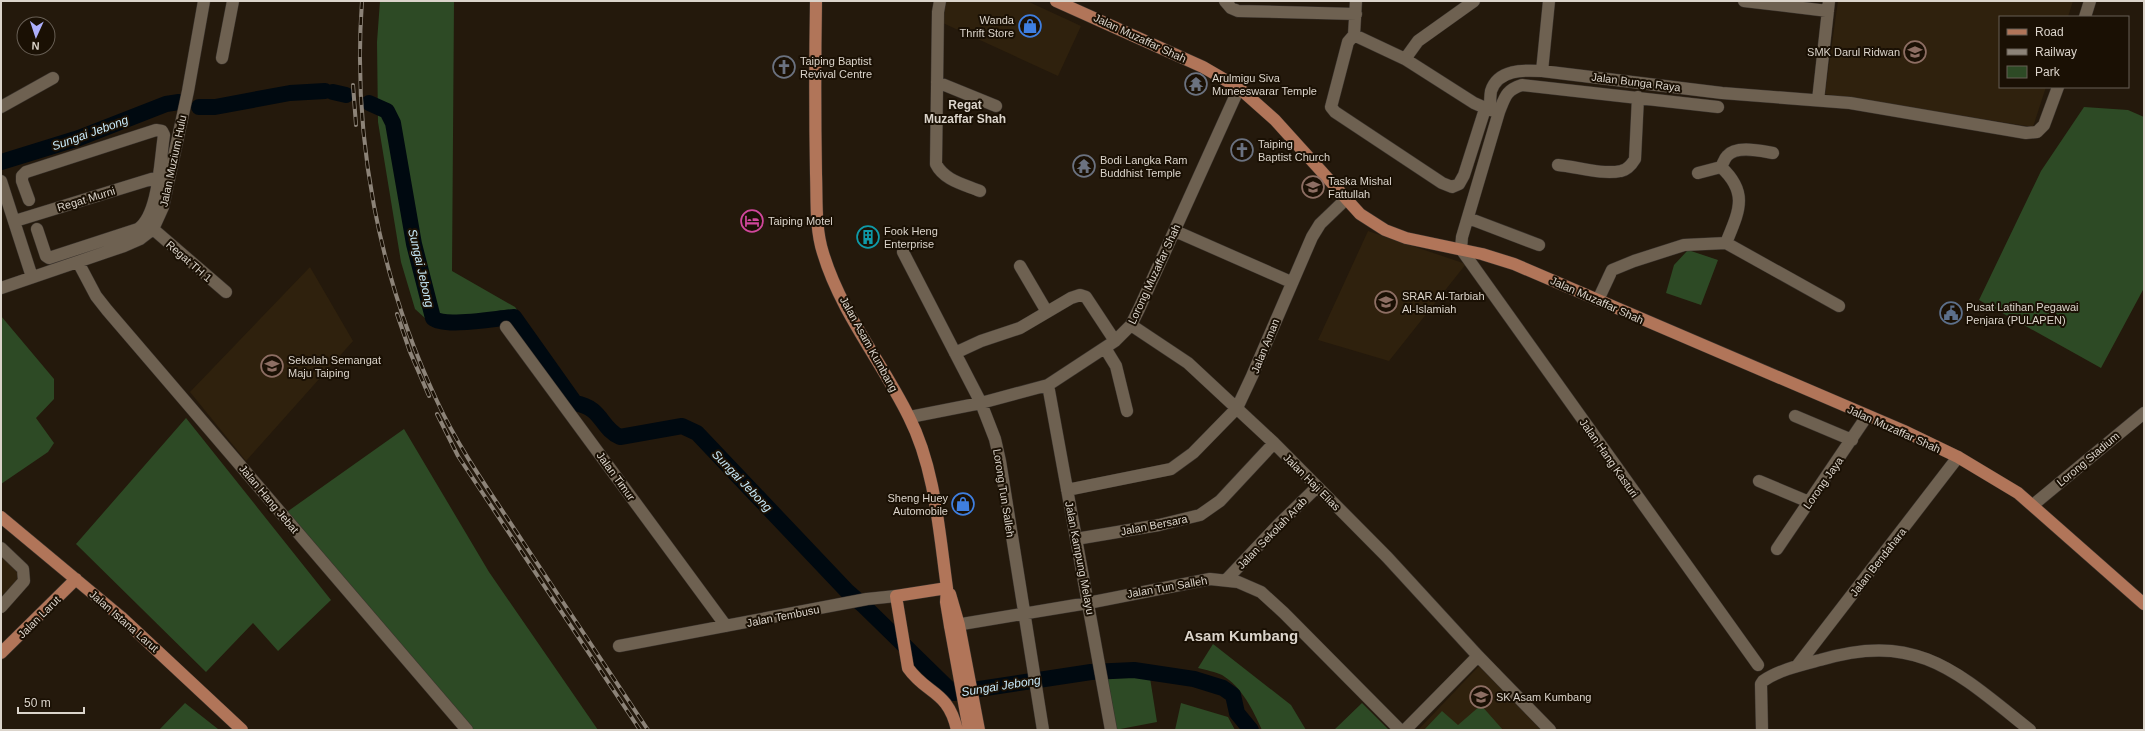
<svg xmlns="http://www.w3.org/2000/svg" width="2145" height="731" font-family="Helvetica,sans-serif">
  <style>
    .built { fill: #2f210d }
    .green { fill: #2d4a25 }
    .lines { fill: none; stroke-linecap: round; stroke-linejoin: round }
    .river { stroke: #000910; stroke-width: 16 }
    .minor-casing { stroke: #3a332d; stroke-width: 13 }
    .major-casing { stroke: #3a332d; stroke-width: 13 }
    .minor { stroke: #6e6151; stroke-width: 12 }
    .major { stroke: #b17559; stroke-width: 12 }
    .rail-casing { stroke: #8c8378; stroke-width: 4 }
    .rail { stroke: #1a1004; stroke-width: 2.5; stroke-dasharray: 8; stroke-linecap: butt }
    .labels { text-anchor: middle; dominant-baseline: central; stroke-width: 4; stroke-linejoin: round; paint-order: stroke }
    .poi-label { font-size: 11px; fill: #dbd4cb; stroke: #1a1004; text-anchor: start }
    .street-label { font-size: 11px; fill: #dbd4cb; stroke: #1a1004 }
    .neighbourhood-label { font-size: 12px; font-weight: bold; fill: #dbd4cb; stroke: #1a1004 }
    .water-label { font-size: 12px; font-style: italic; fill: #c8eafa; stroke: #1a1004 }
    .district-label { font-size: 15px; font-weight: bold; fill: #dbd4cb; stroke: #1a1004 }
  </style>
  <rect width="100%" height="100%" fill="#24190c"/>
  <!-- built -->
  <path class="built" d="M939,1H1027L1081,26L1058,76L932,18Z
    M1838,1H2073L2068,17H2000V87H2046L2033,127L1825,94Z
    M1368,231L1466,264L1389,361L1318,340Z
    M310,267L353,341L246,461L190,392Z
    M1,545L26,569L24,589L1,614Z
    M1481,664L1543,730H1418Z"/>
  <!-- green -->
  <path class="green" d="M380,1H454L452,271L515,307L520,314L448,320L426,319L415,309L401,262L378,122L377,42Z
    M2084,107L2128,110L2144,117V288L2101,368L1979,300L2041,171Z
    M1688,250L1718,260L1701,305L1666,293L1674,265Z
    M1,316L54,379V399L36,418L54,443L48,452L1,484Z
    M186,418L331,600L278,651L253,623L206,672L76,544Z
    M404,429L489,572L598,730H468L284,514Z
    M1213,644L1291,705L1306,730H1262C1253,710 1242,687 1222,675C1216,672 1206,670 1198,668Z
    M1132,675L1150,678L1157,722L1115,730L1103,676Z
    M185,703L218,729L217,730H159Z
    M1181,703L1228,717L1235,730H1175Z
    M1362,703L1389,730H1334Z
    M1481,705L1503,730H1424L1442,711L1458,725Z"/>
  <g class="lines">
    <!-- river -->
    <path class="river" d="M333,92L346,95
      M369,103L387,111L393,123L414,244L433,318C444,328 497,318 514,317L575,403C603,408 600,428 620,437L682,426L697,433L847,591L864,606L953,693L1091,672L1134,670L1194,679L1223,688L1233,695L1237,713L1251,730
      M199,107H215L290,93L325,91
      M1,162L79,138L166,104L179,102"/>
    <!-- minor casing -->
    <g class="minor-casing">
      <path id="minor" d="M940,1L938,12L936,164C944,180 963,184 980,191
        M1225,1L1231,8L1238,11L1356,14
        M1744,1L1828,11
        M2085,17L2090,1
        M1354,35L1348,42L1331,107L1335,112L1442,183L1452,187L1459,184L1464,175L1485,109
        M1354,35L1405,59L1474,103L1490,110
        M1354,35L1356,1
        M222,58L233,1
        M1405,59L1418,41L1474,1
        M1542,71L1549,1
        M937,82L996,106
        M1818,100L1829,1
        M1,107L53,78
        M1718,107L1522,85C1506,90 1505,97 1499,112L1462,237L1461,249L1758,665
        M1499,112L1490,110C1490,104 1490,97 1491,91C1498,69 1524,70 1542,71L1722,93L1850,103L2026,133L2037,132L2044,125L2058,87
        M1558,165C1578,167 1602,175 1621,171C1627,170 1632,164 1635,159L1638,97
        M1721,167C1723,164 1724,159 1727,156C1736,145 1761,151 1773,153
        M1698,173L1721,167C1749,193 1739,211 1726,243
        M1,181L32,277
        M29,200L22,181V176L26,172L156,130L162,131L164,135C160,159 159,215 138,229L49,258L46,256L37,229
        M1468,218L1539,245
        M15,221L158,177
        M153,229L226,292
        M1175,231L1291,282
        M903,252L981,403L995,439L1000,461L1043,730
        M78,262L96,296L107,310L467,730
        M1020,266L1047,312
        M1,288L124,246L140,239L153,229L163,207L188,91L204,1
        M1598,300L1612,270L1634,261L1684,245L1726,243L1839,306
        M1131,325L1188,363L1274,443L1387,557L1478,656L1550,730
        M506,327L726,626
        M1105,348L1116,366L1127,411
        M955,353L981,341L1020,328L1071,298L1080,295L1086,297L1115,341
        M1048,385L1111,730
        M1795,416L1852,440
        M910,417L981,403L1048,385L1115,341L1131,325L1139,309L1239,88
        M1759,481L1809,502
        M1067,490L1171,469L1193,453L1237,408L1252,376L1312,237L1320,224L1345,200
        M2033,505L2144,413
        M1076,539L1159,525L1200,515L1220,501L1274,443
        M1,548L23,569L24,581L1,607
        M1777,549L1867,416
        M1227,579L1278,525L1317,487
        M950,626L1088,603L1210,579L1238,582L1261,592L1284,613L1400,730
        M619,646L867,599L896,596
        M1797,666L1958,457
        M1405,730L1478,656
        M1762,730L1761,684L1763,681C1779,670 1801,665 1820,660C1918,631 1957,672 2030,730"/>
    </g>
    <!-- major casing -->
    <g class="major-casing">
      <path id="major" d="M816,1C815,59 815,116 816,174C817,200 815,228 823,253C841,313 882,362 909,417C935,468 939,531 947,588L946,602L950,626L969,730
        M1056,1L1203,67L1239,88L1275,120L1360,214L1385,230L1406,238L1482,254L1514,264L1904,431L1958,457L2018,493L2144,604
        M1,517L121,617L242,730
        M947,588L896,596L908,668C927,695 948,690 957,730
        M950,594L959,625L979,730
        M1,653L76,579"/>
    </g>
    <!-- minor -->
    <use href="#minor" class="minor"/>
    <!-- major -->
    <use href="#major" class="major"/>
    <!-- rail casing -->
    <g class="rail-casing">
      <path id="rail" d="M362,1C352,138 379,277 437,401C460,451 493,496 523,542C565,605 606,667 648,730
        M353,85L356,125
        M397,314L410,352L429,396
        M437,414L458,456L640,730"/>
    </g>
    <!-- rail -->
    <use href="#rail" class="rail"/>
  </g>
  <!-- icons -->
  <defs>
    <g id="shop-ring" transform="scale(1.15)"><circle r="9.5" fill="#1a1004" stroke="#3f7fe0" stroke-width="1.5"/><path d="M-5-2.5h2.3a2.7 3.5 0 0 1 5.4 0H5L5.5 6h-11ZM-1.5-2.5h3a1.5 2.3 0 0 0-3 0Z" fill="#3f7fe0"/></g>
    <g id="school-ring" transform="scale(1.15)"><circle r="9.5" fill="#1a1004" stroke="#8d6e63" stroke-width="1.5"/><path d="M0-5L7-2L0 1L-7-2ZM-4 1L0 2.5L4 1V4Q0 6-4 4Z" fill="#8d6e63"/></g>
    <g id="church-ring" transform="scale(1.15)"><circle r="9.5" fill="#1a1004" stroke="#6b7280" stroke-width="1.5"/><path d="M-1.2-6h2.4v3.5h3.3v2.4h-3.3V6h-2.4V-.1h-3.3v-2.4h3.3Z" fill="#6b7280"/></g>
    <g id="temple-ring" transform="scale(1.15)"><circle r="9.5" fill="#1a1004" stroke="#6b7280" stroke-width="1.5"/><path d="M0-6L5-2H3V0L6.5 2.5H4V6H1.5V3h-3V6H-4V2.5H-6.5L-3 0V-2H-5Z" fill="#6b7280"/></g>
    <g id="hotel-ring" transform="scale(1.15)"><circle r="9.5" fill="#1a1004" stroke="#d1479c" stroke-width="1.5"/><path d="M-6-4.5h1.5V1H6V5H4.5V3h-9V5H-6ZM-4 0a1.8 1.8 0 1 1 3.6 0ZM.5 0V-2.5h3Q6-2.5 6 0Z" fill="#d1479c"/></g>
    <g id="building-ring" transform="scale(1.15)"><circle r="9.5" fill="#1a1004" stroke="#0f9aa8" stroke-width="1.5"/><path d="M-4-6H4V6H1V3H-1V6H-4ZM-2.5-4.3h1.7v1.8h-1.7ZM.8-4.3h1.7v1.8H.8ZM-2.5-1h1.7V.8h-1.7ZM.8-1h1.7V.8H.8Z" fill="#0f9aa8"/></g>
    <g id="civic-ring" transform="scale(1.15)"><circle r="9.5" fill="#1a1004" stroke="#5c6f8a" stroke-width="1.5"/><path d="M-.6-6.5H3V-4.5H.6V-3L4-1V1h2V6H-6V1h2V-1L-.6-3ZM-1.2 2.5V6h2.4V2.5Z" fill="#5c6f8a"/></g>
  </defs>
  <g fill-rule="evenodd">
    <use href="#shop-ring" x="1030" y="26"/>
    <use href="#school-ring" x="1915" y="52"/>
    <use href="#church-ring" x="784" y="67"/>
    <use href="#temple-ring" x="1196" y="84"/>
    <use href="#church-ring" x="1242" y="150"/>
    <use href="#temple-ring" x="1084" y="166"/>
    <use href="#school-ring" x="1313" y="187"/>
    <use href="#hotel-ring" x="752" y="221"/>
    <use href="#building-ring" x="868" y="237"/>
    <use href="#school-ring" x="1386" y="302"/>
    <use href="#civic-ring" x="1951" y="313"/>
    <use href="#school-ring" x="272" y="366"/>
    <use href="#shop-ring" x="963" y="504"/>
    <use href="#school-ring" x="1481" y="697"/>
  </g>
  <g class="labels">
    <!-- poi labels -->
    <g class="poi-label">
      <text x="1014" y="20" text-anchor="end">Wanda<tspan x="1014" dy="13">Thrift Store</tspan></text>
      <text x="1900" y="52" text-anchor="end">SMK Darul Ridwan</text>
      <text x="800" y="61">Taiping Baptist<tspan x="800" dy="13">Revival Centre</tspan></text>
      <text x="1212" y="78">Arulmigu Siva<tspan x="1212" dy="13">Muneeswarar Temple</tspan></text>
      <text x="1258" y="144">Taiping<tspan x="1258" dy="13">Baptist Church</tspan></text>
      <text x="1100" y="160">Bodi Langka Ram<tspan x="1100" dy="13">Buddhist Temple</tspan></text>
      <text x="1328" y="181">Taska Mishal<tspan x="1328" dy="13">Fattullah</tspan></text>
      <text x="768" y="221">Taiping Motel</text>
      <text x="884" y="231">Fook Heng<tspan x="884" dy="13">Enterprise</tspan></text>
      <text x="1402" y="296">SRAR Al-Tarbiah<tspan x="1402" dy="13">Al-Islamiah</tspan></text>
      <text x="1966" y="307">Pusat Latihan Pegawai<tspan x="1966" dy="13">Penjara (PULAPEN)</tspan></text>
      <text x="288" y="360">Sekolah Semangat<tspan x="288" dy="13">Maju Taiping</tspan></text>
      <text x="948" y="498" text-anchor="end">Sheng Huey<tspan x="948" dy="13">Automobile</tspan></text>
      <text x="1496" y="697">SK Asam Kumbang</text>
    </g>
    <!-- street labels -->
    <g class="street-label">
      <text transform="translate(1140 38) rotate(25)">Jalan Muzaffar Shah</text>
      <text transform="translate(1636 82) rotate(7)">Jalan Bunga Raya</text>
      <text transform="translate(173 161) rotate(-78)">Jalan Muzium Hulu</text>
      <text transform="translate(86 199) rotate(-17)">Regat Murni</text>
      <text transform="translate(189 261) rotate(41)">Regat TH 1</text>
      <text transform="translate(1154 274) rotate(-65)">Lorong Muzaffar Shah</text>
      <text transform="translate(1597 300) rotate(24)">Jalan Muzaffar Shah</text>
      <text transform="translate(869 344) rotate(61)">Jalan Asam Kumbang</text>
      <text transform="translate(1265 346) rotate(-68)">Jalan Aman</text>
      <text transform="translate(1894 429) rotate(24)">Jalan Muzaffar Shah</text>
      <text transform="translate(1609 458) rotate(55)">Jalan Hang Kasturi</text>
      <text transform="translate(2088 459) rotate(-40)">Lorong Stadium</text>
      <text transform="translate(616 476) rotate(54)">Jalan Timur</text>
      <text transform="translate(1312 482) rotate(45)">Jalan Haji Elias</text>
      <text transform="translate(1823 483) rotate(-55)">Lorong Jaya</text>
      <text transform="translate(1004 493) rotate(81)">Lorong Tun Salleh</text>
      <text transform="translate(269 499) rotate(50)">Jalan Hang Jebat</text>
      <text transform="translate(1154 525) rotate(-11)">Jalan Bersara</text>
      <text transform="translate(1272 533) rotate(-46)">Jalan Sekolah Arab</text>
      <text transform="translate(1080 558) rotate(79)">Jalan Kampung Melayu</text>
      <text transform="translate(1878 562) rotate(-52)">Jalan Bendahara</text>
      <text transform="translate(1167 587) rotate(-10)">Jalan Tun Salleh</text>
      <text transform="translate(783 616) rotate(-11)">Jalan Tembusu</text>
      <text transform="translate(39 617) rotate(-45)">Jalan Larut</text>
      <text transform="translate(124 621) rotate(41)">Jalan Istana Larut</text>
    </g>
    <!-- neighbourhood labels -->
    <g class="neighbourhood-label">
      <text x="965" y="105">Regat<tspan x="965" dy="14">Muzaffar Shah</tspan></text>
    </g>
    <!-- water labels -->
    <g class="water-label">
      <text transform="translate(90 133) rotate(-20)">Sungai Jebong</text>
      <text transform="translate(421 268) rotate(77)">Sungai Jebong</text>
      <text transform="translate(742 481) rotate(46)">Sungai Jebong</text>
      <text transform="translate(1001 686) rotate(-9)">Sungai Jebong</text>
    </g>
    <!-- district labels -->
    <g class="district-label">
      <text x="1241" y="635">Asam Kumbang</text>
    </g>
  </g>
  <!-- border -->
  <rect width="2145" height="731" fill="none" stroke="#dbd4cb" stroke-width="4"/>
  <!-- legend -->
  <rect x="1999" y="16" width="130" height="72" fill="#1a1004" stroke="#675e54"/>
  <rect x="2007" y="29" width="20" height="6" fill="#b17559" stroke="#675e54"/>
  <text x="2035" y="36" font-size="12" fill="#dbd4cb">Road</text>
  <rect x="2007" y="49" width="20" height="6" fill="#8c8378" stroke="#675e54"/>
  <text x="2035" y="56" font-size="12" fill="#dbd4cb">Railway</text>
  <rect x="2007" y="66" width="20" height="12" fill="#2d4a25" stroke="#675e54"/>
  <text x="2035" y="76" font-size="12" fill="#dbd4cb">Park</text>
  <!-- north arrow -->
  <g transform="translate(36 36) rotate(183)"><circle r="19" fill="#1a1004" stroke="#675e54"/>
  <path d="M0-3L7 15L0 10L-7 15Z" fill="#adaffb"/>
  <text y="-6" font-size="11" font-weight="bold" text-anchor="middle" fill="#dbd4cb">N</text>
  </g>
  <!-- scale -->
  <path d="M18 707v6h66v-6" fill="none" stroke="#dbd4cb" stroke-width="2"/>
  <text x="24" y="707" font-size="12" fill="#dbd4cb" stroke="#1a1004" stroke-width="3" paint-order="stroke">50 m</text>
</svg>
